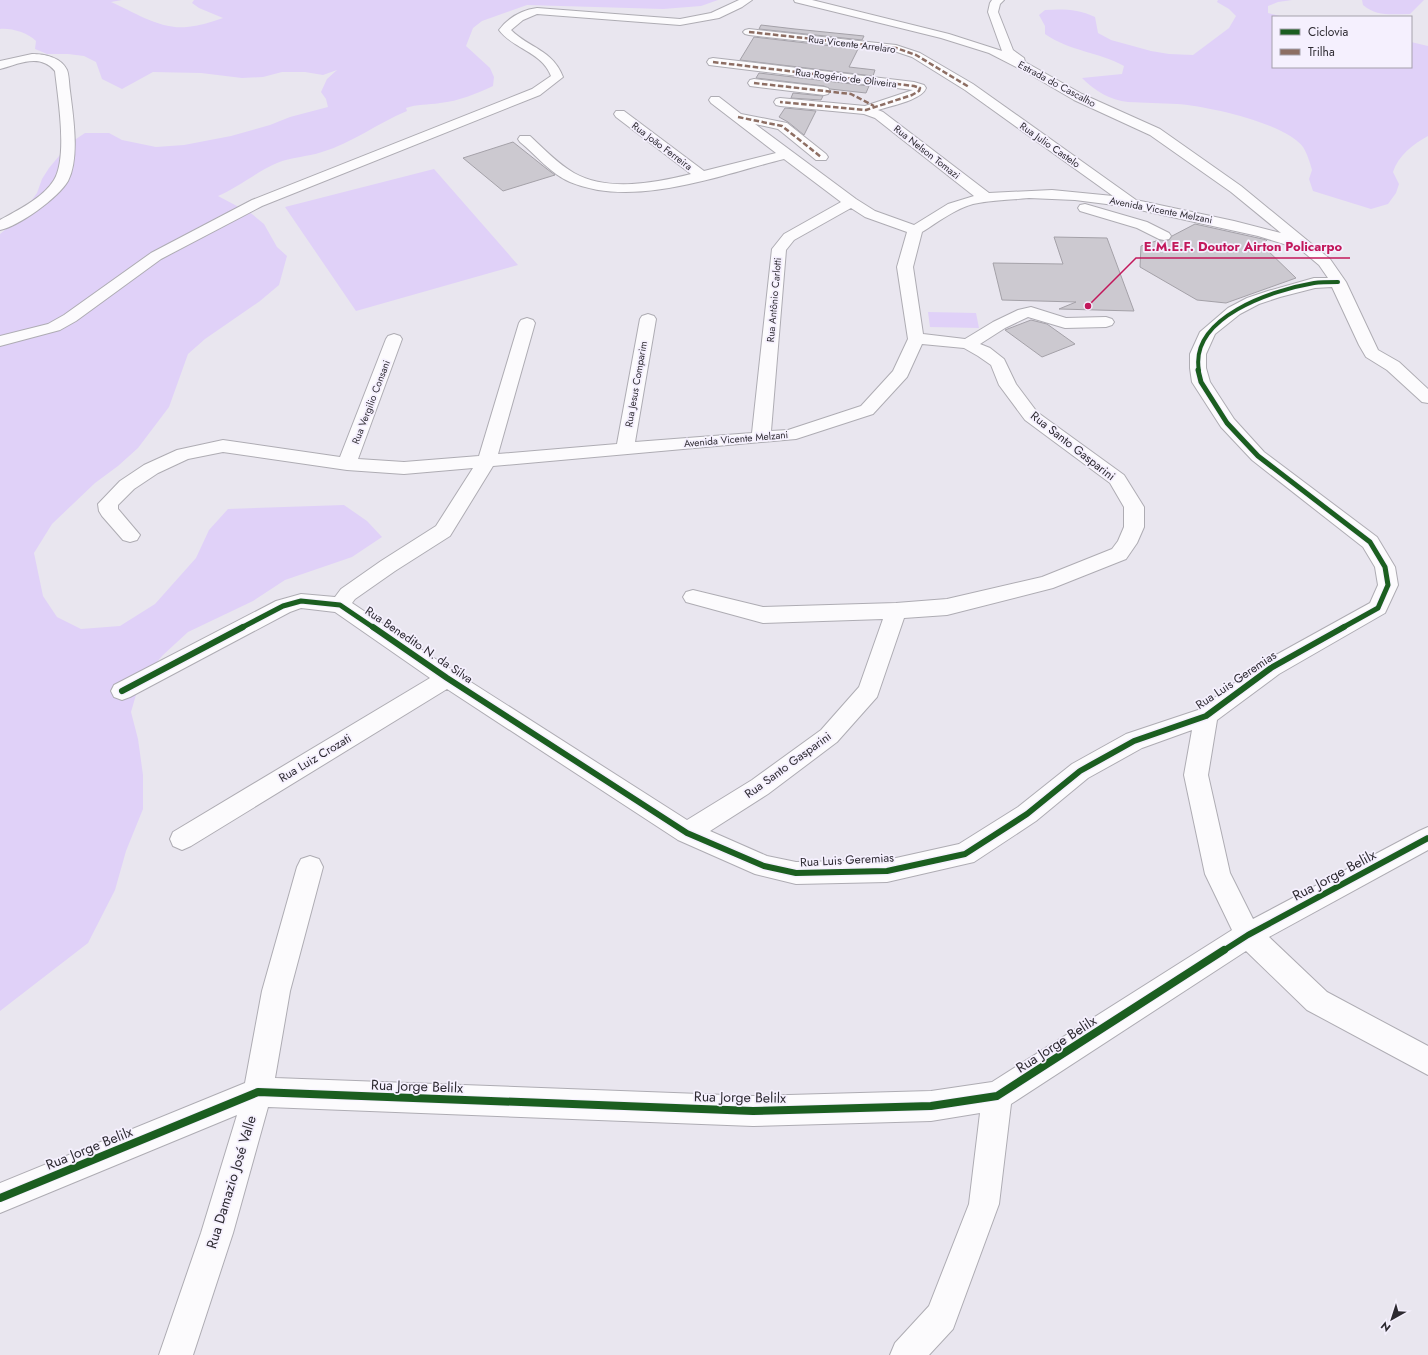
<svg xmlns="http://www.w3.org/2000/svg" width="1428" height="1355" font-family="Jost,sans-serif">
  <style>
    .green { fill: #e0d1f8 }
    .building { fill: #ccc9d0; stroke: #a4a1a8 }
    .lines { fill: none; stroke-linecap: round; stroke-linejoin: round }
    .minor-casing { stroke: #aeacb3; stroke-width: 2 }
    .minor { fill: #fcfbfd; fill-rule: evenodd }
    .quiet { stroke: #8d6e63; stroke-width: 2.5; stroke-dasharray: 5.5 2.5; stroke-linecap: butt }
    .cycleway-far3-casing { stroke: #f5f0fe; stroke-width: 5.5 }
    .cycleway-far2-casing { stroke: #f5f0fe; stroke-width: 7 }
    .cycleway-far1-casing { stroke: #f5f0fe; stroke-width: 9 }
    .cycleway-casing { stroke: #f5f0fe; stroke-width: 10 }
    .cycleway-far3 { stroke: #1b5e20; stroke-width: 4 }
    .cycleway-far2 { stroke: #1b5e20; stroke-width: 5 }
    .cycleway-far1 { stroke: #1b5e20; stroke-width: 6 }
    .cycleway { stroke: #1b5e20; stroke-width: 8 }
    .labels { text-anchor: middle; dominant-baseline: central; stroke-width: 3.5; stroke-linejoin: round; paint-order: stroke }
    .far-street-label { font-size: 10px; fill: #2d2a31; stroke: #f5f0fe }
    .street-label { font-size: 12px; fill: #2d2a31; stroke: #f5f0fe }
    .near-street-label { font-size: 14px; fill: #2d2a31; stroke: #f5f0fe }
    .leader { fill: none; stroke: #c2185b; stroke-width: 1.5 }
    .callout-dot { fill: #c2185b; stroke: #f5f0fe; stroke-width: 1.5 }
    .callout-label { font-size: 13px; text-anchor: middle; font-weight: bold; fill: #c2185b; stroke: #f5f0fe; stroke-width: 3.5; stroke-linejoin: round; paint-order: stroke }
  </style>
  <rect width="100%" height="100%" fill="#e9e6ef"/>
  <!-- green -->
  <path class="green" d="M0,0H122L111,2C134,12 161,30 187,27C199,26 211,22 223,18L199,8L192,3L194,0H718L701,6L663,9L527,5L482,21L473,28L466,46L490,68L494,77L493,86C476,94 459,101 440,103C428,105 417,104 406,108L407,111C378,123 352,143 322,152C307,157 291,157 277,163C256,172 239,187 218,196L252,214L264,224L277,247L287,256L279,285L260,301L205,339L188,354L169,407L138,448L118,466L95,483L52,524L34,553L43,596L57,617L81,629L120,626L155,604L196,558L209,530L228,509L344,505L367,521L382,537L352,557L285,580L253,601L188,632L163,655L140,681L131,712L138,739L143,775V809L126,851L115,890L88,943L0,1011V234L18,219L37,193L42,179L49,168L70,143L85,133H109L122,140L156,147L184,145L231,136L270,125L290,117L328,107L326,99L321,92L327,79L337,70L323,75L305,72H282L263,77L242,78L201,73L153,72L122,89L102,79L96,62L84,56L68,54H47L35,49L36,41C28,33 12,28 0,29Z
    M1218,0H1292L1278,2L1268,6V13L1284,17H1273V67H1411V42L1428,46V136C1413,144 1398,156 1393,172L1399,184L1396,193L1388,204L1371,209L1313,191L1309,179L1312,170C1310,163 1307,153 1303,147C1285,123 1207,106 1177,104C1161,103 1144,103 1128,102C1110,100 1095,91 1082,78L1122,74L1124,66C1099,52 1069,51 1045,34V26L1039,15L1045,10C1063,9 1078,9 1095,17L1098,33L1111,40L1151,51L1169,54L1193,55L1229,28L1236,16L1229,9L1217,2Z
    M1362,0H1424L1410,14C1392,14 1377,17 1363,5Z
    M434,169L518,265L356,311L285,207Z
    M928,312L976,313L979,328L930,327Z"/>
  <!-- building -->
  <path class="building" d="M761,25L795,29L864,36L862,40L759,29Z
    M754,37L858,49L849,67L875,70L873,76L740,60Z
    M759,73L869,86L866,93L830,89L824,86L756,78Z
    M793,93L823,96L821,100L791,98Z
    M785,108L816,111L804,135L788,122L779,117Z
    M513,142L547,169L555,175L503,191L463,158Z
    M1195,224L1267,240L1262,245L1296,278L1226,303L1197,300L1140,267L1141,246L1159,240H1169L1172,236Z
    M1054,237L1107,238L1134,311L1059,309L1076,302L1002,300L993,263L1063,264Z
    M1031,320L1047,324L1075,344L1042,357L1005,330Z"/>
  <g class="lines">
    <!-- minor casing -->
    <g class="minor-casing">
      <path id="minor" d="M739,0H752L742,7L719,18L680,25L537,14L523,20L511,30C529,48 553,50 563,77L540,95L262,206L161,259L76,321L60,330L0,346V336L48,324L64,315L151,253L252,200L532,89L551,76C542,52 513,49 499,30C508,18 522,10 537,8L680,19L711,13Z
        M794,0H812L949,34L1002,51L988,12L990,3L992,0H1004L1000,4L998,12L1013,50L1024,58L1025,62L1082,94L1160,129L1241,186L1330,259L1346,282L1378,350L1399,362L1428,389V403L1422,402L1387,370L1366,357L1359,345L1332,287L1315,288L1280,297L1259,304L1240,314L1215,334L1206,354V368L1210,382L1234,419L1264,452L1377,537L1395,567L1398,585L1385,613L1279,674L1217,720L1208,775L1230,873L1253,919L1419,831L1428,827V850L1269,937L1327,992L1428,1046V1075L1307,1010L1246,951L1011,1104L999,1204L953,1329L929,1355H890L895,1343L929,1306L969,1204L980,1113L931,1121L753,1126L268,1107L233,1233L193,1355H159L201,1233L237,1115L0,1213V1183L245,1083L262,991L297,867L301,859L310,856L319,859L323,867L290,991L275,1078L753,1096L931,1091L992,1082L1232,930L1205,874L1184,775L1192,730L1142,748L1088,778L1036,821L974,862L887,882L796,884L755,874L678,840L447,689L191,846L182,850L173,846L170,839L173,832L430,678L335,612L301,608L290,612L130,697L122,700L114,697L111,691L114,685L276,601L301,594L335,597L341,589L381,561L436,526L473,468L404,474L347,470L223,452L188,459L158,473L134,489L118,505V509L140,535L137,540L130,542L123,540L102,516L99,511L98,504L120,481L144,465L177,450L223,440L340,457L386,339L388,336L394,334L400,336L402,339L358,459L404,462L479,456L519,323L521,320L527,318L533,320L535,323L498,454L617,444L640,319L642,316L648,314L654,316L656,319L635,442L752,433L772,249L784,234L841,202L784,159C720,175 634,209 570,182C551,174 536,155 520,142L518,139L520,136H530C544,149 558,164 574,173C608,192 655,183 691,174L616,117L614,114L616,111H624L704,171L776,153L711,103L709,100L711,97H719L741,114L787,123L826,154L828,157L826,160H816L778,129L755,124L856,199L875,211L914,225L948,204L974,196L875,118L864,114L780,106L776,105L774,102L776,99L780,98L865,106L913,90L709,65L707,62L709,59L713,58L914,82L924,85L926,88C922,100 890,106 878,110L883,112L989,193L1052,190L1113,196L965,90L912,57L894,51L749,35L745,34L743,32L745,30L749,29L896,45L920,53L973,84L1136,200L1234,221L1281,233L1231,192L1150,135L1074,100L1026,72L989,53L941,38L795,2ZM1029,198L1075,200L1122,206L1258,236L1300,249L1319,265L1328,278H1314L1268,291L1247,298L1228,308L1200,332L1190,354V368L1192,382L1221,427L1252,460L1363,547L1375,567L1378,585L1370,603L1263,662L1198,710L1126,734L1072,764L1018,807L959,844L887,860L796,862L767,856L710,831L768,794L837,742L877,697L904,618L947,615L1053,588L1126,559L1137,543L1144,527V507L1124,475L1037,412L1016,384L1004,359L990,348L980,344L1005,328L1028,317L1065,328L1106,327L1112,325L1114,322L1112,319L1106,317L1066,318L1031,307L1018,310L993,322L965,339L923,334L913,267L922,232C938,222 955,209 973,204C991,200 1010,200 1029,198ZM851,208L865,217L907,232L897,267L908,339L893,371L861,406L788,430L771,431L786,250L794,240ZM922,344L964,348L978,356L991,365L999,385L1025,420L1110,483L1124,507V527L1118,541L1112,549L1042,577L947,599L896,603L763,607L693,590L686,592L683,597L686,602L763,623L883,619L859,687L821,730L752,780L687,820L455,672L352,603L355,599L395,571L450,536L493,466L796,439L873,414L907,377Z
        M32,54C44,54 61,57 67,70C69,75 69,84 70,91C73,115 80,158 68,181C58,198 19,226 0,230V220C18,210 43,198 54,180C68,157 58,98 55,71C40,53 19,64 0,69V61Z
        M754,79L824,87L828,88L830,91L828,94L824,95L750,86L748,83L750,80Z
        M1085,204L1147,222L1169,233L1171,236L1169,239L1164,240L1159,239L1137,228L1080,211L1078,208L1080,205Z"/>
    </g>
    <!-- minor -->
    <use href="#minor" class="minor"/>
    <!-- quiet -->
    <path class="quiet" d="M749,32L896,48L916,55L969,87
      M713,62L914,86L920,88L919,91L912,95L866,110L780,102
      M754,83L851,94L874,106
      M738,117L782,126L821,157"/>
    <!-- cycleway-far3 casing -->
    <g class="cycleway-far3-casing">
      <path id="cycleway-far3" d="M1199,371C1189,317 1273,290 1314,283C1321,282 1330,282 1338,282"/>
    </g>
    <!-- cycleway-far2 casing -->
    <g class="cycleway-far2-casing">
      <path id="cycleway-far2" d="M1198,370L1201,382L1227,423L1258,456L1370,542L1385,567L1388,585L1378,608L1342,628
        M241,628L283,606L301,601L340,605L374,628"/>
    </g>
    <!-- cycleway-far1 casing -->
    <g class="cycleway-far1-casing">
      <path id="cycleway-far1" d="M373,627L447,678L687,833L764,866L796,873L887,871L965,854L1027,814L1080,771L1134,741L1206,716L1271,668L1344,627
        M122,691L243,627
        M1223,951L1248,935L1428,838"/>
    </g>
    <!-- cycleway casing -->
    <g class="cycleway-casing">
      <path id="cycleway" d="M0,1198L258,1092L753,1111L931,1106L997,1096L1224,950"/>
    </g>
    <!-- cycleway-far3 -->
    <use href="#cycleway-far3" class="cycleway-far3"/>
    <!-- cycleway-far2 -->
    <use href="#cycleway-far2" class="cycleway-far2"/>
    <!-- cycleway-far1 -->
    <use href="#cycleway-far1" class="cycleway-far1"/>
    <!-- cycleway -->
    <use href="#cycleway" class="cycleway"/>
  </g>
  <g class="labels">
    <!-- far-street labels -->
    <g class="far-street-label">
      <text transform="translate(852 44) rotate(7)">Rua Vicente Arrelaro</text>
      <text transform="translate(846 78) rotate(7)">Rua Rogério de Oliveira</text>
      <text transform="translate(1057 84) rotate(28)">Estrada do Cascalho</text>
      <text transform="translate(1050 145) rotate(35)">Rua Julio Castelo</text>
      <text transform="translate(662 146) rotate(37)">Rua João Ferreira</text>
      <text transform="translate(927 152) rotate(38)">Rua Nelson Tomazi</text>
      <text transform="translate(1161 210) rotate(11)">Avenida Vicente Melzani</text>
      <text transform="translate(774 300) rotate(-85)">Rua Antônio Carlotti</text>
      <text transform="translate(636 384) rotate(-80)">Rua Jesus Comparim</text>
      <text transform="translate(371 402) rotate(-69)">Rua Vergilio Consani</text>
      <text transform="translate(736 439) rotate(-5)">Avenida Vicente Melzani</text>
    </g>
    <!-- street labels -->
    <g class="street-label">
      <text transform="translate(1073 446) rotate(38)">Rua Santo Gasparini</text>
      <text transform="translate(419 645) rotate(34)">Rua Benedito N. da Silva</text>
      <text transform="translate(1236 680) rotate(-34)">Rua Luis Geremias</text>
      <text transform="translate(315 758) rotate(-31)">Rua Luiz Crozati</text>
      <text transform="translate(788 765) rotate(-36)">Rua Santo Gasparini</text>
      <text transform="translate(847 860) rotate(-3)">Rua Luis Geremias</text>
    </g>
    <!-- near-street labels -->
    <g class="near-street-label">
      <text transform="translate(1334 875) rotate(-28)">Rua Jorge Belilx</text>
      <text transform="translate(1056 1044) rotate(-33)">Rua Jorge Belilx</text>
      <text transform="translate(417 1086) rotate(2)">Rua Jorge Belilx</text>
      <text transform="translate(740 1097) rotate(1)">Rua Jorge Belilx</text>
      <text transform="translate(89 1148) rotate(-22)">Rua Jorge Belilx</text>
      <text transform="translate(231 1182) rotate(-73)">Rua Damazio José Valle</text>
    </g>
  </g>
  <!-- callouts -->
  <path class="leader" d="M1088 306L1136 258H1350"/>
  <circle class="callout-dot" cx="1088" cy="306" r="4"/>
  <g class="callout-label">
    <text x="1243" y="251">E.M.E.F. Doutor Airton Policarpo</text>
  </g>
  <!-- legend -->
  <rect x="1272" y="16" width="140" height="52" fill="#f5f0fe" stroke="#a5a1ac"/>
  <rect x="1280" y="29" width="20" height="6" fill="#1b5e20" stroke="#a5a1ac"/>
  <text x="1308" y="36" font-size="12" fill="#2d2a31">Ciclovia</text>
  <rect x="1280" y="49" width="20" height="6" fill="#8d6e63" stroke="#a5a1ac"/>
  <text x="1308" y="56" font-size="12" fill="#2d2a31">Trilha</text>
  <!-- north arrow -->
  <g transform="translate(1392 1319) rotate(219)" stroke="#f5f0fe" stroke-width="3" paint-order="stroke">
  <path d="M0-3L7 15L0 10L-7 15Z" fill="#2d2a31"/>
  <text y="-6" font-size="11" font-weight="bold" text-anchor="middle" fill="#2d2a31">N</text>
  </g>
</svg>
